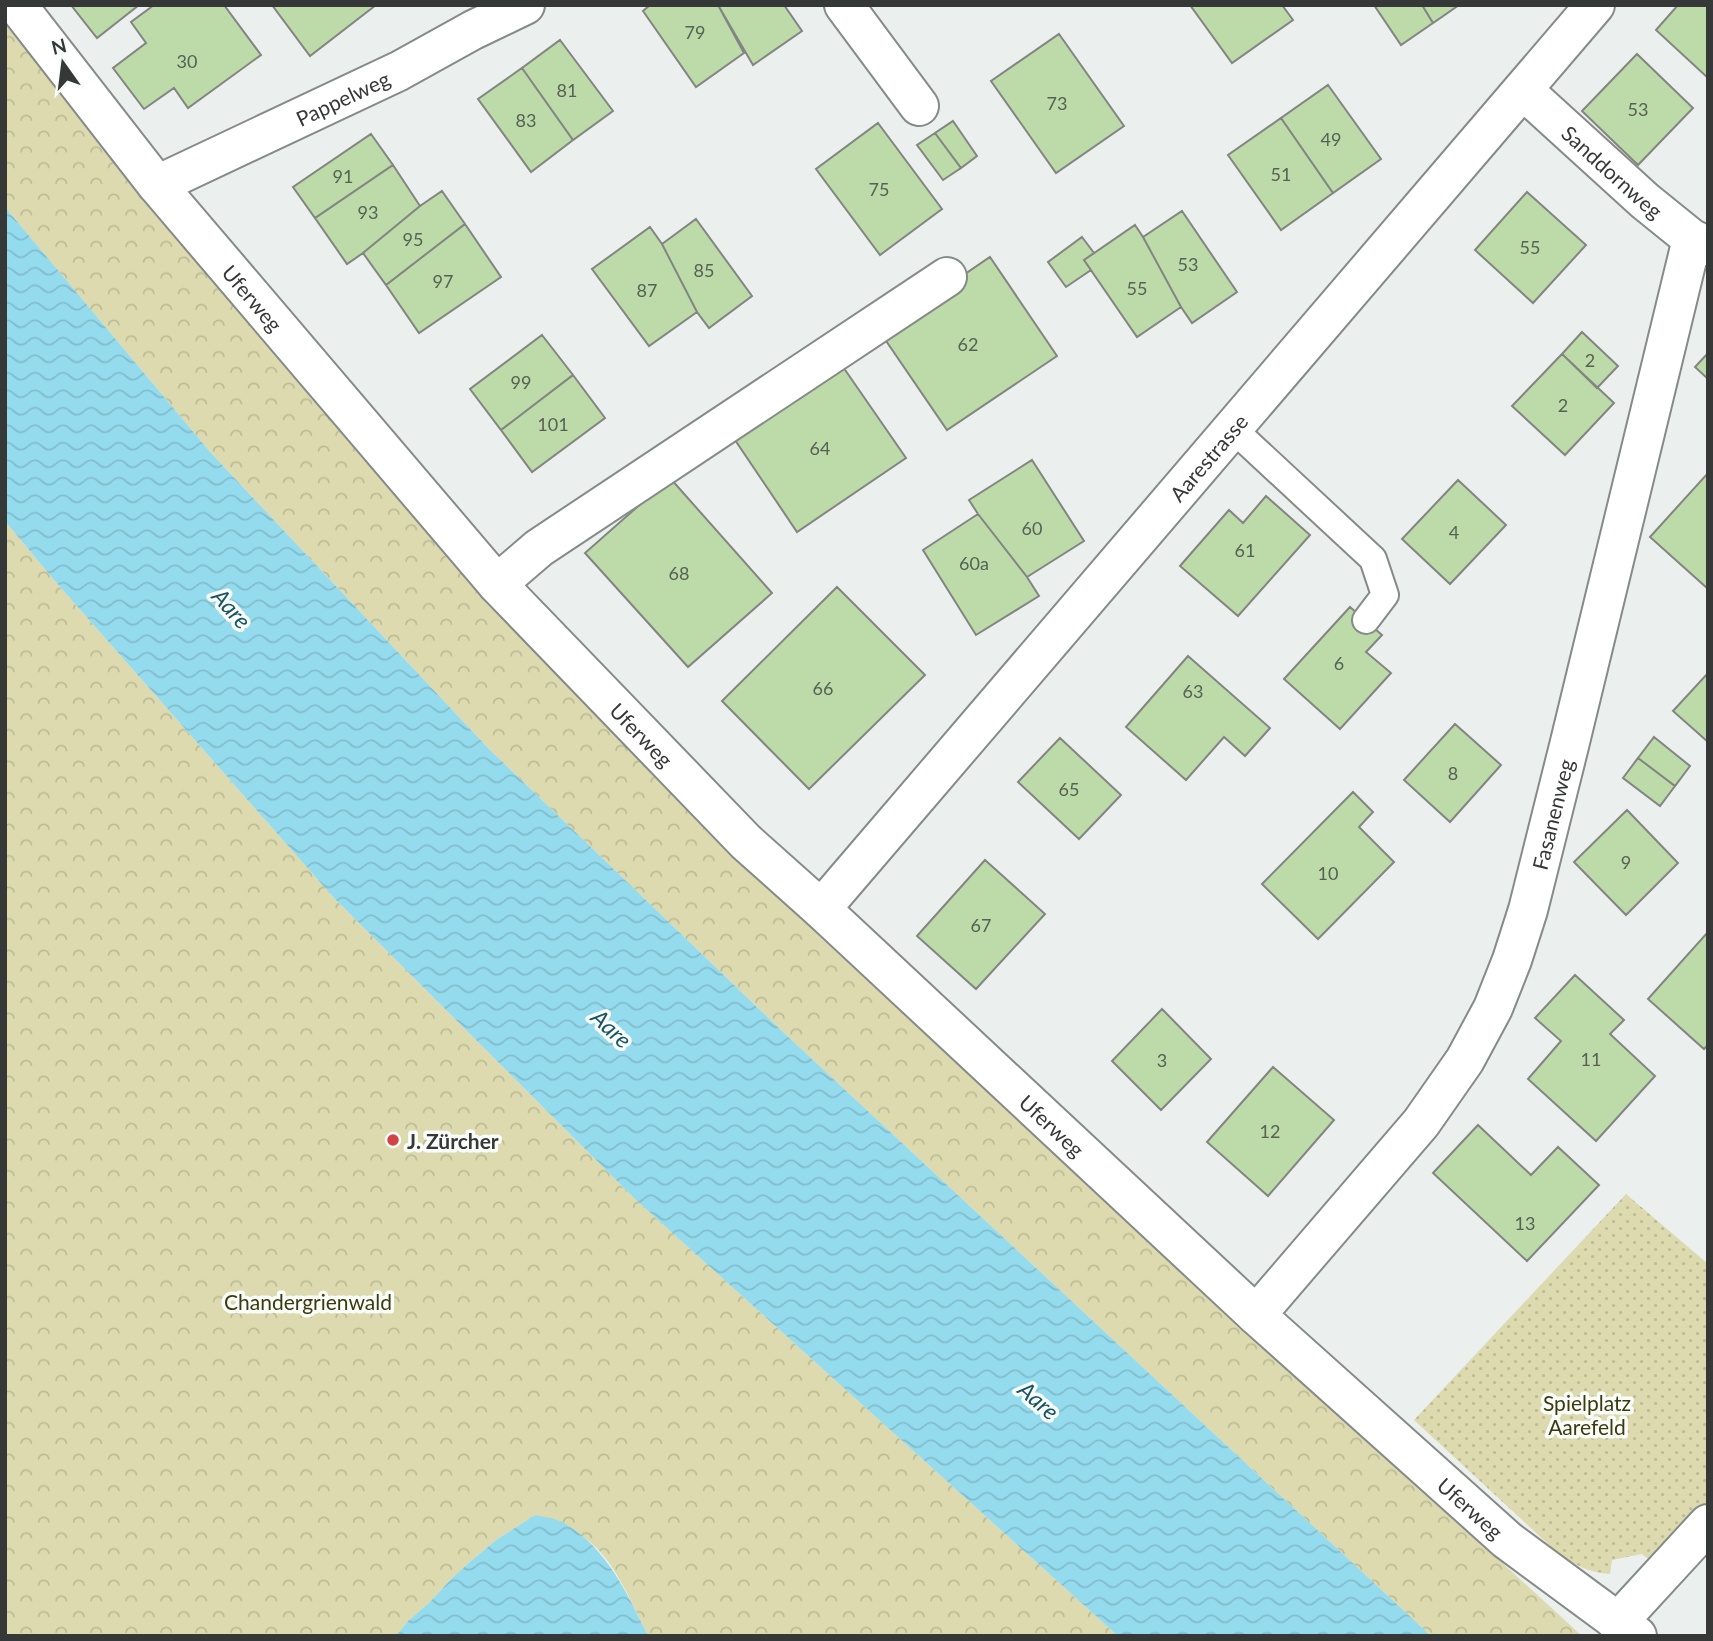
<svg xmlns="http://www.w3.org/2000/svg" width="1713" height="1641" font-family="Lato,sans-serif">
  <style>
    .forest { fill: url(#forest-crowns) }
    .park { fill: url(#park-dots) }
    .water { fill: url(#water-waves) }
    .building { fill: #bcdba9; stroke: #838582; stroke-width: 2 }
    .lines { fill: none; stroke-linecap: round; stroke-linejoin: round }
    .lane-casing { stroke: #868a88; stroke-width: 30 }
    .street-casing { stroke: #868a88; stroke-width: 42 }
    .lane { stroke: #fff; stroke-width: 26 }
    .street { stroke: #fff; stroke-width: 38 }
    .poi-dot { fill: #d24246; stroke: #f8fdfa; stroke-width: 2.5 }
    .labels { text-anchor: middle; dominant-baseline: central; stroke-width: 7; stroke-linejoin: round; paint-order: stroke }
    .number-label { font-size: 18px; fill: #586154 }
    .street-label { font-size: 21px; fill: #363837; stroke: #f8fdfa }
    .poi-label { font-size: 21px; font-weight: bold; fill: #363837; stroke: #f8fdfa; text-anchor: start }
    .park-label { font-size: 21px; fill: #3c3a0d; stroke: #f8fdfa }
    .water-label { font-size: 23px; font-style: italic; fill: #1a5462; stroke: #f8fdfa }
  </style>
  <defs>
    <pattern id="forest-crowns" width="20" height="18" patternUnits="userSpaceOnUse" patternTransform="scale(1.75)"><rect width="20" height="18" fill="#dcdaae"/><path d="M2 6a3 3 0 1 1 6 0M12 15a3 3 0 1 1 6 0" fill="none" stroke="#bdbc96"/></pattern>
    <pattern id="park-dots" width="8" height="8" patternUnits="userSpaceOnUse" patternTransform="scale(1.75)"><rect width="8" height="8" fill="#dcdaae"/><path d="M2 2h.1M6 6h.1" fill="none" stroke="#bdbc96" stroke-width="1.8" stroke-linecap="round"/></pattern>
    <pattern id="water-waves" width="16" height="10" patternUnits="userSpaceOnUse" patternTransform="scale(1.75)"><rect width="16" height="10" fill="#95dbee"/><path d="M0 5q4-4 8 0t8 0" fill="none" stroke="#81bdcd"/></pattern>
  </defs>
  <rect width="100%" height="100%" fill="#ebefed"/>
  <!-- forest -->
  <path class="forest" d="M5,11L147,203L495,611L823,940L1582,1636H1431L782,1031L488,748L211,453L5,207Z
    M5,521L54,580L334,898L635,1199L1118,1636H648C633,1606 616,1563 590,1542C579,1533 549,1522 535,1515L496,1540L471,1561L452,1578L430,1602L408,1621L396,1636H5Z"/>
  <!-- park -->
  <path class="park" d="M1626,1194L1708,1264V1504L1653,1563L1642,1554L1612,1560L1610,1574C1588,1572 1577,1566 1559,1554L1414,1420Z"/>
  <!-- water -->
  <path class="water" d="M5,207L211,453L488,748L782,1031L1431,1636H1118L635,1199L334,898L54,580L5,521Z
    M535,1515C544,1517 554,1518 562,1522C606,1546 627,1593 648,1636H396L408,1621L430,1602L452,1578L471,1561L496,1540Z"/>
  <!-- building -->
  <path class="building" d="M71,5H139L97,38Z
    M154,5H224L261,55L188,108L174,88L144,109L113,68L146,43L131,22Z
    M272,5H376L310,56Z
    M650,5H718L744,53L696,87L643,11Z
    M718,5H784L802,31L753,65Z
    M1190,5H1282L1293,20L1232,63Z
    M1374,5H1422L1433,23L1401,45Z
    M1422,5H1459L1433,23Z
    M1678,5H1708V78L1656,30Z
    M1059,34L1124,126L1056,173L991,81Z
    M560,40L613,111L573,140L522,68Z
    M1637,54L1693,108L1638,165L1582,111Z
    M522,68L573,140L531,172L478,99Z
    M1328,85L1381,159L1333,193L1281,118Z
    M1281,118L1333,193L1281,230L1228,155Z
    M953,121L977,156L961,168L935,133Z
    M878,123L942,209L880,255L816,169Z
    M935,133L961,168L943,180L917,145Z
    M371,134L393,165L315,218L293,187Z
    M393,165L420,206L363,253L347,264L315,218Z
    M442,191L465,224L386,285L363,253L420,206Z
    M1527,192L1586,245L1533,303L1475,250Z
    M1182,211L1237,292L1192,323L1181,307L1143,237Z
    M696,219L752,296L709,328L697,312L662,244Z
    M465,224L501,277L419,333L386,285Z
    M1135,225L1143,237L1181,307L1137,337L1084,260Z
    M650,227L662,244L697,312L649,346L592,269Z
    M1082,237L1094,253L1084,260L1091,270L1066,287L1048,262Z
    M990,257L1057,356L947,430L880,332Z
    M1582,332L1618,366L1597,388L1562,354Z
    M542,335L573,375L501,430L470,389Z
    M1708,353V379L1695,367Z
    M1562,354L1614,403L1565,455L1512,406Z
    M841,364L906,458L797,532L733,437Z
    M573,375L605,418L532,472L501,430Z
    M1032,460L1084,541L1027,577L978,514L969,500Z
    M1708,473V587L1707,588L1650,537Z
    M670,478L772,593L688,667L585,553Z
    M1458,480L1506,525L1450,584L1402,539Z
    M1266,496L1310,535L1238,616L1180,566L1229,510L1243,523Z
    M978,514L1027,577L1039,596L976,635L923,550Z
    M837,587L925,675L809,789L722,701Z
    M1350,607L1382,635L1366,652L1391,673L1340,729L1284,679Z
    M1188,656L1270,728L1245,756L1224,737L1186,780L1126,727Z
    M1708,673V742L1673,711Z
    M1455,724L1501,765L1450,822L1404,780Z
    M1654,737L1690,766L1675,786L1638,758Z
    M1060,738L1121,795L1079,839L1018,782Z
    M1638,758L1675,786L1660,806L1623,778Z
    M1353,792L1373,812L1359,827L1394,862L1318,939L1262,884Z
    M1627,810L1678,863L1626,915L1574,862Z
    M985,860L1045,914L976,989L917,936Z
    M1707,933L1708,1045L1704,1049L1648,999Z
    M1575,975L1624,1020L1610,1034L1655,1076L1596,1141L1528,1079L1561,1041L1535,1018Z
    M1162,1009L1211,1059L1161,1110L1112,1061Z
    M1273,1067L1334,1120L1268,1196L1207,1142Z
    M1478,1125L1531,1175L1558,1147L1599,1185L1527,1261L1433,1173Z"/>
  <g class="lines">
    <!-- lane casing -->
    <g class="lane-casing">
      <path id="lane" d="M1233,429L1373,559L1385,595L1366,620"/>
    </g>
    <!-- street casing -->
    <g class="street-casing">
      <g id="street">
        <path id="s1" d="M17,5L157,185L497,584L746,842L821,909L1256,1315L1507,1540L1637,1636"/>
        <path d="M844,5L919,106"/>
        <path id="s2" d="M1523,90L1645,201L1692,239L1708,246"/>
        <path id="s3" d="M157,185L399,71L473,30L525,5"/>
        <path d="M497,584L539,548L947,277"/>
        <path id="s4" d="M821,909L1595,5"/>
        <path id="s5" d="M1256,1315L1421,1123L1465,1060L1493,1008L1512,960L1528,910L1569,746L1692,239"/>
        <path d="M1617,1623L1708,1524"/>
      </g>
    </g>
    <!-- lane -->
    <use href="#lane" class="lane"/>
    <!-- street -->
    <use href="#street" class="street"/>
  </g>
  <!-- markers -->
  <circle class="poi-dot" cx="393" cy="1140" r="7"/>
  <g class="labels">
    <!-- number labels -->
    <g class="number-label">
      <text x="695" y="32">79</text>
      <text x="187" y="61">30</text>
      <text x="567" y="90">81</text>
      <text x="1057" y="103">73</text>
      <text x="1638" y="109">53</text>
      <text x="526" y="120">83</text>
      <text x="1331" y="139">49</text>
      <text x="1281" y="174">51</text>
      <text x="343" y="176">91</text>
      <text x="879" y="189">75</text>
      <text x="368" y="212">93</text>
      <text x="413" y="239">95</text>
      <text x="1530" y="247">55</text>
      <text x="1188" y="264">53</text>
      <text x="704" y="270">85</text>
      <text x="443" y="281">97</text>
      <text x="1137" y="288">55</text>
      <text x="647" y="290">87</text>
      <text x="968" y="344">62</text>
      <text x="1590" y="360">2</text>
      <text x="521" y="382">99</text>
      <text x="1563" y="405">2</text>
      <text x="553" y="424">101</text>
      <text x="820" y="448">64</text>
      <text x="1032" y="528">60</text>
      <text x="1454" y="532">4</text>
      <text x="1245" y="550">61</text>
      <text x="974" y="563">60a</text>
      <text x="679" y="573">68</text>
      <text x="1339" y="663">6</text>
      <text x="823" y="688">66</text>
      <text x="1193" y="691">63</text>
      <text x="1453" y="773">8</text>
      <text x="1069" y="789">65</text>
      <text x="1626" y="862">9</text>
      <text x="1328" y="873">10</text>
      <text x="981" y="925">67</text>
      <text x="1591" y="1059">11</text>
      <text x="1162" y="1060">3</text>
      <text x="1270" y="1131">12</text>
      <text x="1525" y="1223">13</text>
    </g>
    <!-- street labels -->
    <g class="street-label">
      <text stroke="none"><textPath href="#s3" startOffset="205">Pappelweg</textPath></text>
      <text stroke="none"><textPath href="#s2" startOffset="121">Sanddornweg</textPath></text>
      <text stroke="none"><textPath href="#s1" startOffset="376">Uferweg</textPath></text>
      <text stroke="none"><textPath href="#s4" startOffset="595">Aarestrasse</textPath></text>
      <text stroke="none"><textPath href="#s1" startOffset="961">Uferweg</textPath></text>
      <text stroke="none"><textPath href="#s5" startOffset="592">Fasanenweg</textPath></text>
      <text stroke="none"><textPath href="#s1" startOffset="1528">Uferweg</textPath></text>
      <text stroke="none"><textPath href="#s1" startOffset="2095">Uferweg</textPath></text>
    </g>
    <!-- poi labels -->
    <g class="poi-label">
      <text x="407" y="1140">J. Zürcher</text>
    </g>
    <!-- park labels -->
    <g class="park-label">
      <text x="308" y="1301">Chandergrienwald</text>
      <text x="1587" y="1402">Spielplatz<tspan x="1587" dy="24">Aarefeld</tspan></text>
    </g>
    <!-- water labels -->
    <g class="water-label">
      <text transform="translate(232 608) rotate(48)">Aare</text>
      <text transform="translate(612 1028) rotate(43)">Aare</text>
      <text transform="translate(1039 1400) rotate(41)">Aare</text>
    </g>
  </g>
  <!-- border -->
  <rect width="1713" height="1641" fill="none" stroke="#363837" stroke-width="14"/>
  <!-- north arrow -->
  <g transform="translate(63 63) rotate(346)" stroke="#f8fdfa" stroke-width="5" paint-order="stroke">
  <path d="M0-5L12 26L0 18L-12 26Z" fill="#363837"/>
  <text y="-10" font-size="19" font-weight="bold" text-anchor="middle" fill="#363837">N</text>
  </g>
</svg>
